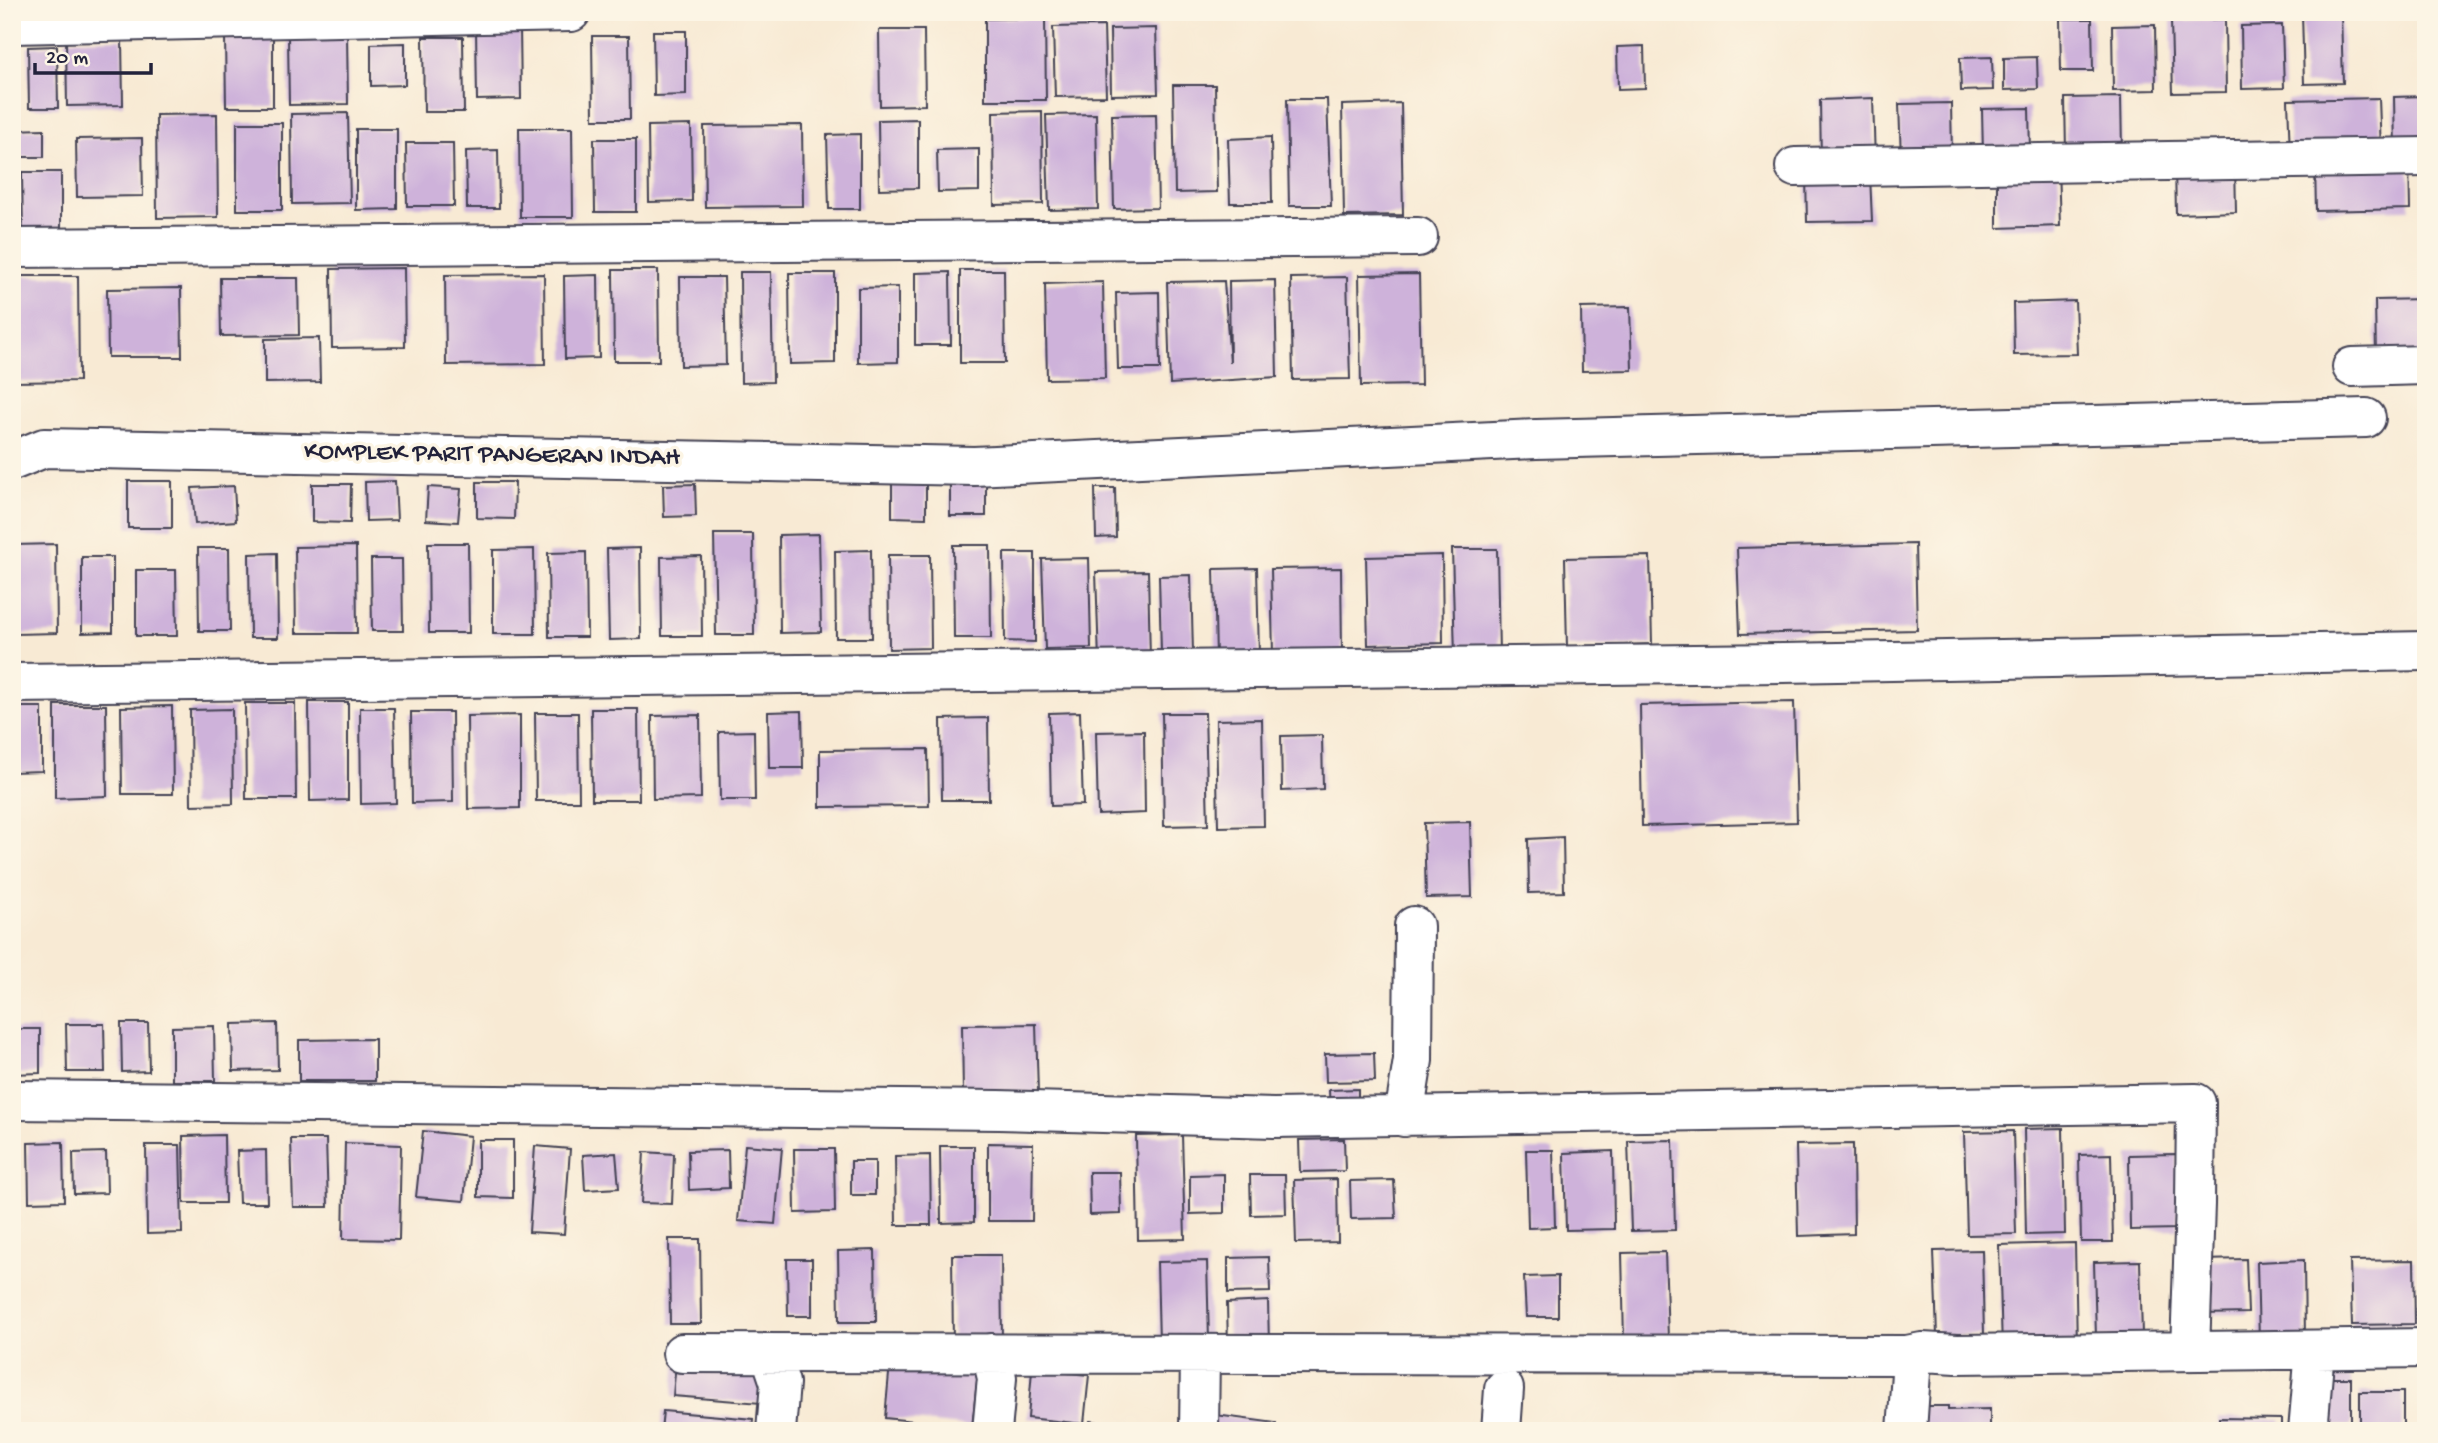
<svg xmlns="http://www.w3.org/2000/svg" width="2438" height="1443" font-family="'Gochi Hand',sans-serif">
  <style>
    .building { fill: #ceb2da }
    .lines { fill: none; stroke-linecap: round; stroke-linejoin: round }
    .minor-casing { stroke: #424052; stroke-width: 42 }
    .minor { stroke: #fff; stroke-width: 38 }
    .labels { text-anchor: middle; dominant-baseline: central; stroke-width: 7; stroke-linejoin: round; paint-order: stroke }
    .street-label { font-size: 26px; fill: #22223b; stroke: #fcf5e5 }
  </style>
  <rect width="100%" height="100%" fill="#fcf5e5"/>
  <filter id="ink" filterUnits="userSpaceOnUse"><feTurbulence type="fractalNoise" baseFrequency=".0143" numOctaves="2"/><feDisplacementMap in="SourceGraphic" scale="14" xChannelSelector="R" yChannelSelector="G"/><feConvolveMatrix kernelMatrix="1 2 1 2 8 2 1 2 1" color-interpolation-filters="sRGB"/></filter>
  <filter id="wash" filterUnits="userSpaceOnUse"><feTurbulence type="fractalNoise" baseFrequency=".00686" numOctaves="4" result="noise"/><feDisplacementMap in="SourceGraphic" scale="28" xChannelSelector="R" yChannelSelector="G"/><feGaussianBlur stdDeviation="1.57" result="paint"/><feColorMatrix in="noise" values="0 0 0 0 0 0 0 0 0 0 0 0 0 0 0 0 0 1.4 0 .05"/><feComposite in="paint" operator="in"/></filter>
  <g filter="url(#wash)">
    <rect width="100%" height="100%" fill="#f8ead4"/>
    <g id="blocks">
      <!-- building -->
      <path class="building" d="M2341,12L2343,83L2304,84L2302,13Z
        M1045,18L1046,100H985V19Z
        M2060,19H2092L2093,71H2061Z
        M2225,19L2226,92L2173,93L2171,21Z
        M2155,25L2156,90L2113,91L2112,26Z
        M2282,25L2284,88L2242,89L2241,26Z
        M520,26L521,99L477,100L476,27Z
        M1104,26L1106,96L1055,97L1053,27Z
        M1156,28L1158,94L1111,95L1110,29Z
        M879,30H924L925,105L880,106Z
        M653,31H686V95L654,96Z
        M273,34V107H226L225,35Z
        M347,34L348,104L289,105L288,35Z
        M592,36H629L630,119H593Z
        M423,37H463L464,112H424Z
        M122,39L123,105L67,106L66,40Z
        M405,43V85L371,86V44Z
        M57,46L58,108H29L28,47Z
        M1644,46L1645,88L1618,89L1617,47Z
        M1992,57L1993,90L1961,91L1960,58Z
        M2037,57L2038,89L2004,90V58Z
        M1173,85H1215L1217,192L1175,193Z
        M2425,96L2426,149L2395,150L2394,97Z
        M2121,97L2122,151L2066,152L2065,98Z
        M1873,98L1875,161L1821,162L1820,100Z
        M2379,98L2381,152L2290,154L2288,100Z
        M1287,99H1327L1331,206H1289Z
        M1401,103L1403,215L1344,216L1342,105Z
        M1951,103L1952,157L1901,158L1899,104Z
        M2029,108L2030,153L1983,154L1982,109Z
        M1042,111L1043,204L994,205L993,112Z
        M348,113L350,203L292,204L291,114Z
        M217,114L218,217L157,218L156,115Z
        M1096,114L1098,209L1049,210L1046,115Z
        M1156,114L1158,208L1114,209L1112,115Z
        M918,119V188L879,189L878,120Z
        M237,123H282V210H237Z
        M691,125L692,201L649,202L648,126Z
        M802,125L803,206L705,207L704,126Z
        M519,128H572L573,217H520Z
        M44,129V157H12V130Z
        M356,129H397V209L356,210Z
        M860,134V209H829L827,135Z
        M1271,137L1272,203H1230L1228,139Z
        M142,138L143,196L77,197L76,139Z
        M594,139H636V212H595Z
        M406,143H453L454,206H407Z
        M979,149V191L938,192L937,150Z
        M498,150L499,208H467L466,151Z
        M2409,160L2410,209L2316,211L2315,162Z
        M2235,163L2236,212L2176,214L2175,165Z
        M2058,167L2060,226L1997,228V168Z
        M22,172H61V230L23,231Z
        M1870,175L1872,221L1807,222L1806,176Z
        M404,268L405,347L332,348L331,269Z
        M613,270H658L659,361H614Z
        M960,270H1004L1005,363H960Z
        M740,272H771L773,382L741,383Z
        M950,272L951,345H915V273Z
        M789,273H835V363L790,364Z
        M544,274L545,364L446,365L445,275Z
        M1419,274L1421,385L1361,386L1359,275Z
        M598,275L599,358L565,359L564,276Z
        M12,276H78L79,381L12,382Z
        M680,277H724L726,365L681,366Z
        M1347,277L1350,379L1293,380L1291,278Z
        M220,278H298L299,335L221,336Z
        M1275,280L1277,377L1170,384L1167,282L1224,281L1230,363L1229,281Z
        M1103,282L1105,378L1047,379L1045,284Z
        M898,287V362L858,363V288Z
        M181,288L182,357H108L107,289Z
        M1159,292L1160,369H1118L1116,293Z
        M2426,299V354L2376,355L2375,300Z
        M2075,301L2077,354L2014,355L2013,303Z
        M1630,307L1632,370L1582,371L1581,308Z
        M319,338L320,382L265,383V339Z
        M2421,377H2426V437H2422Z
        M950,479H986V516H950Z
        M128,481H172V528H128Z
        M395,481L397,520L366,521L365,482Z
        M477,482H515L514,519L477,518Z
        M892,483H926V518L892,517Z
        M312,484H351L350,523L312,522Z
        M695,484L696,516L664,517L663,485Z
        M234,486L236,521L195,524L192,488Z
        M428,487L461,489L458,522L426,520Z
        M1095,488H1115L1116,537L1096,538Z
        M714,534H753L754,635H716Z
        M819,534L821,632L780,633L779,535Z
        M428,543H468L469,633H429Z
        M56,544L57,633L15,634L14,545Z
        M1915,544L1917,630L1740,634L1737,548Z
        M953,545H990L991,638H954Z
        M356,546L357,633H296L295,547Z
        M198,548H229L230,631H199Z
        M640,548L641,639L609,640L607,549Z
        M534,549L535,634H493V550Z
        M1452,549H1497L1499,654L1455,655Z
        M871,550L872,638H836L835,551Z
        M586,552L587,637H549L548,553Z
        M277,553L278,638H250L249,554Z
        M1004,553H1035V642L1005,641Z
        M888,555H930L931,648L889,649Z
        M1442,555L1443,643L1368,645L1366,557Z
        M701,556L702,636H662L661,557Z
        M1650,556L1652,644L1567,647L1565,558Z
        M82,557H113V632L82,633Z
        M1089,558L1091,648L1045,649L1042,559Z
        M371,559H402L403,631H372Z
        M1257,568L1259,656L1216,657L1214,569Z
        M1341,568L1342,653L1273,654L1271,569Z
        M136,570H176L177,636H136Z
        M1148,571L1150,659L1099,661L1096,572Z
        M1191,575L1193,652H1161L1159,576Z
        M309,702H348V800L310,801Z
        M1794,702L1797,822L1642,826L1640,705Z
        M245,703H295L296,799H246Z
        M55,705H106L107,796L55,798Z
        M172,706L173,794H122L121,707Z
        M12,707H42V771L12,772Z
        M360,708H394L396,803L361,804Z
        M232,709L233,804L191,805L190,710Z
        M591,709H638L639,800H592Z
        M802,711L803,768H769L768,712Z
        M411,712H452L453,802L412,803Z
        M1080,712L1083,805L1051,806L1049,713Z
        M535,713H578L579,801H536Z
        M1162,713H1205L1208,825L1164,826Z
        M520,715V808L468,809L467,716Z
        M700,715L701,798L653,799L652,716Z
        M988,718L989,800H942L941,719Z
        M1262,719L1264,826L1218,827L1216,720Z
        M754,731L755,800H720L719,732Z
        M1144,731L1145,813L1098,815L1096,732Z
        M1322,735L1323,789L1282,791L1281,736Z
        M928,749L929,806L820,807V750Z
        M1470,822L1472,897L1426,898L1424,823Z
        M1563,837L1564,892L1529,893L1528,839Z
        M121,1023H148L149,1071L122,1072Z
        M277,1023L278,1070L233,1071L232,1024Z
        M66,1024H104L105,1072H67Z
        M1036,1024L1038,1093L963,1094L962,1025Z
        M214,1026L215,1081H172V1027Z
        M12,1029H40V1073L12,1074Z
        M375,1039V1081H299V1040Z
        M1374,1053L1375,1081L1326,1082L1325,1054Z
        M1358,1089V1112H1330L1329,1090Z
        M2063,1128L2065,1234L2026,1235L2024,1129Z
        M423,1131L470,1136L464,1201L416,1197Z
        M2013,1131L2016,1234L1967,1235L1964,1132Z
        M224,1135L225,1203H184L183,1136Z
        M1182,1135L1185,1239L1138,1240L1136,1136Z
        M291,1139H326L328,1207H293Z
        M1344,1139L1345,1171L1300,1172L1299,1140Z
        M478,1140H513V1198L478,1197Z
        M1673,1140L1675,1230L1631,1231L1628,1141Z
        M63,1142L64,1201L29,1202L28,1143Z
        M345,1143L401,1145L399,1240L343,1239Z
        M988,1143L1033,1144L1032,1221H988Z
        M1853,1144L1854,1234L1798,1236L1796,1145Z
        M146,1145H180L182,1233L147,1234Z
        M745,1145L782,1148L775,1224L738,1221Z
        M535,1146L570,1149L564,1234L529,1232Z
        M940,1146H974V1222L941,1223Z
        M794,1149H834L835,1212L795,1213Z
        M266,1150L267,1203H239L237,1151Z
        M728,1150L729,1188L689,1190L688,1151Z
        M1526,1150H1553L1555,1227L1528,1228Z
        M1613,1151L1614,1229L1566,1230L1564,1153Z
        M106,1152L107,1193L74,1194L73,1153Z
        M644,1152L674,1154L672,1204L641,1203Z
        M616,1153L619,1188L585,1190L583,1155Z
        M2111,1154L2113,1242H2081L2079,1155Z
        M2176,1154L2178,1229L2130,1230L2129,1155Z
        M930,1155L931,1225H896L895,1156Z
        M851,1161H875V1195H851Z
        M1089,1172H1120L1121,1214L1090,1215Z
        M1224,1174V1213L1190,1214V1175Z
        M1250,1175H1285L1286,1214L1251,1215Z
        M1337,1179L1338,1242L1296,1243L1294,1180Z
        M1394,1180L1396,1218L1351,1219L1350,1181Z
        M669,1239H700L701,1324H670Z
        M2075,1243L2077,1347L2002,1348L1999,1245Z
        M875,1250L876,1322H839L838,1251Z
        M1982,1250L1984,1335L1937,1336L1934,1251Z
        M1665,1252L1668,1339L1624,1341L1622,1253Z
        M952,1255H1001L1002,1342L953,1343Z
        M1269,1257L1270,1292L1228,1293V1258Z
        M787,1259H812V1316H788Z
        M2246,1259L2248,1313L2202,1314L2201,1260Z
        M2304,1260L2305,1340L2259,1341L2257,1262Z
        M2414,1260L2415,1324L2352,1325L2350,1261Z
        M1207,1261L1209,1341L1159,1342L1157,1262Z
        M2140,1261L2142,1336L2096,1337L2094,1262Z
        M1558,1276V1317H1526L1524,1277Z
        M1268,1301L1269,1346L1228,1347L1227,1303Z
        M676,1361L763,1368L761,1403L673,1396Z
        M890,1363L978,1371L972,1427L885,1418Z
        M1032,1370L1089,1375L1084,1424L1028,1418Z
        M2323,1378H2351V1426H2323Z
        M2360,1392H2403V1431H2360Z
        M1920,1406H1948V1410L1990,1409V1431H1921Z
        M663,1411L753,1419L752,1431H661Z
        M1208,1414L1276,1423L1275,1431H1205Z
        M2219,1418L2281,1419V1431H2219Z
        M1090,1421L1155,1429V1431H1089Z"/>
    </g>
  </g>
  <g filter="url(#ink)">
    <use href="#blocks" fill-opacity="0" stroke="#424052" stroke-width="2"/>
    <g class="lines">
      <!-- minor casing -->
      <g class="minor-casing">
        <path id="minor" d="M12,24L571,12
          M1795,167C2005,165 2215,159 2426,157
          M12,248L1418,237
          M2352,367L2426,365
          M12,461L44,448L974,466L1536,439L2366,418
          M12,683L1783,663L2426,651
          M12,1100L999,1110L1274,1118L2196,1103L2195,1204L2190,1351
          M1404,1117L1413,1060L1414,926
          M682,1353L1907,1355
          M770,1353L780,1383L776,1431
          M991,1353L997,1378L992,1431
          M1199,1431L1200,1354
          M1501,1431L1504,1389
          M1907,1431L1912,1358L1907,1355L1922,1352L1957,1354L2426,1348
          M2308,1431L2315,1350"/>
      </g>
      <!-- minor -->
      <use href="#minor" class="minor"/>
    </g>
  </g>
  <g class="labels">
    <!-- street labels -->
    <g class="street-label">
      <text transform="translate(492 456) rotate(1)">KOMPLEK PARIT PANGERAN INDAH</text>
    </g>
  </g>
  <!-- margin -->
  <rect width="2438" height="1443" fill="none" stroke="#fcf5e5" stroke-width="42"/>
  <!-- scale -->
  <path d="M35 63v10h116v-10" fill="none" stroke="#22223b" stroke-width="3.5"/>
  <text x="46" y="63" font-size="21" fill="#22223b" stroke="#fcf5e5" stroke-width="5" paint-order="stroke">20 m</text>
</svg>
